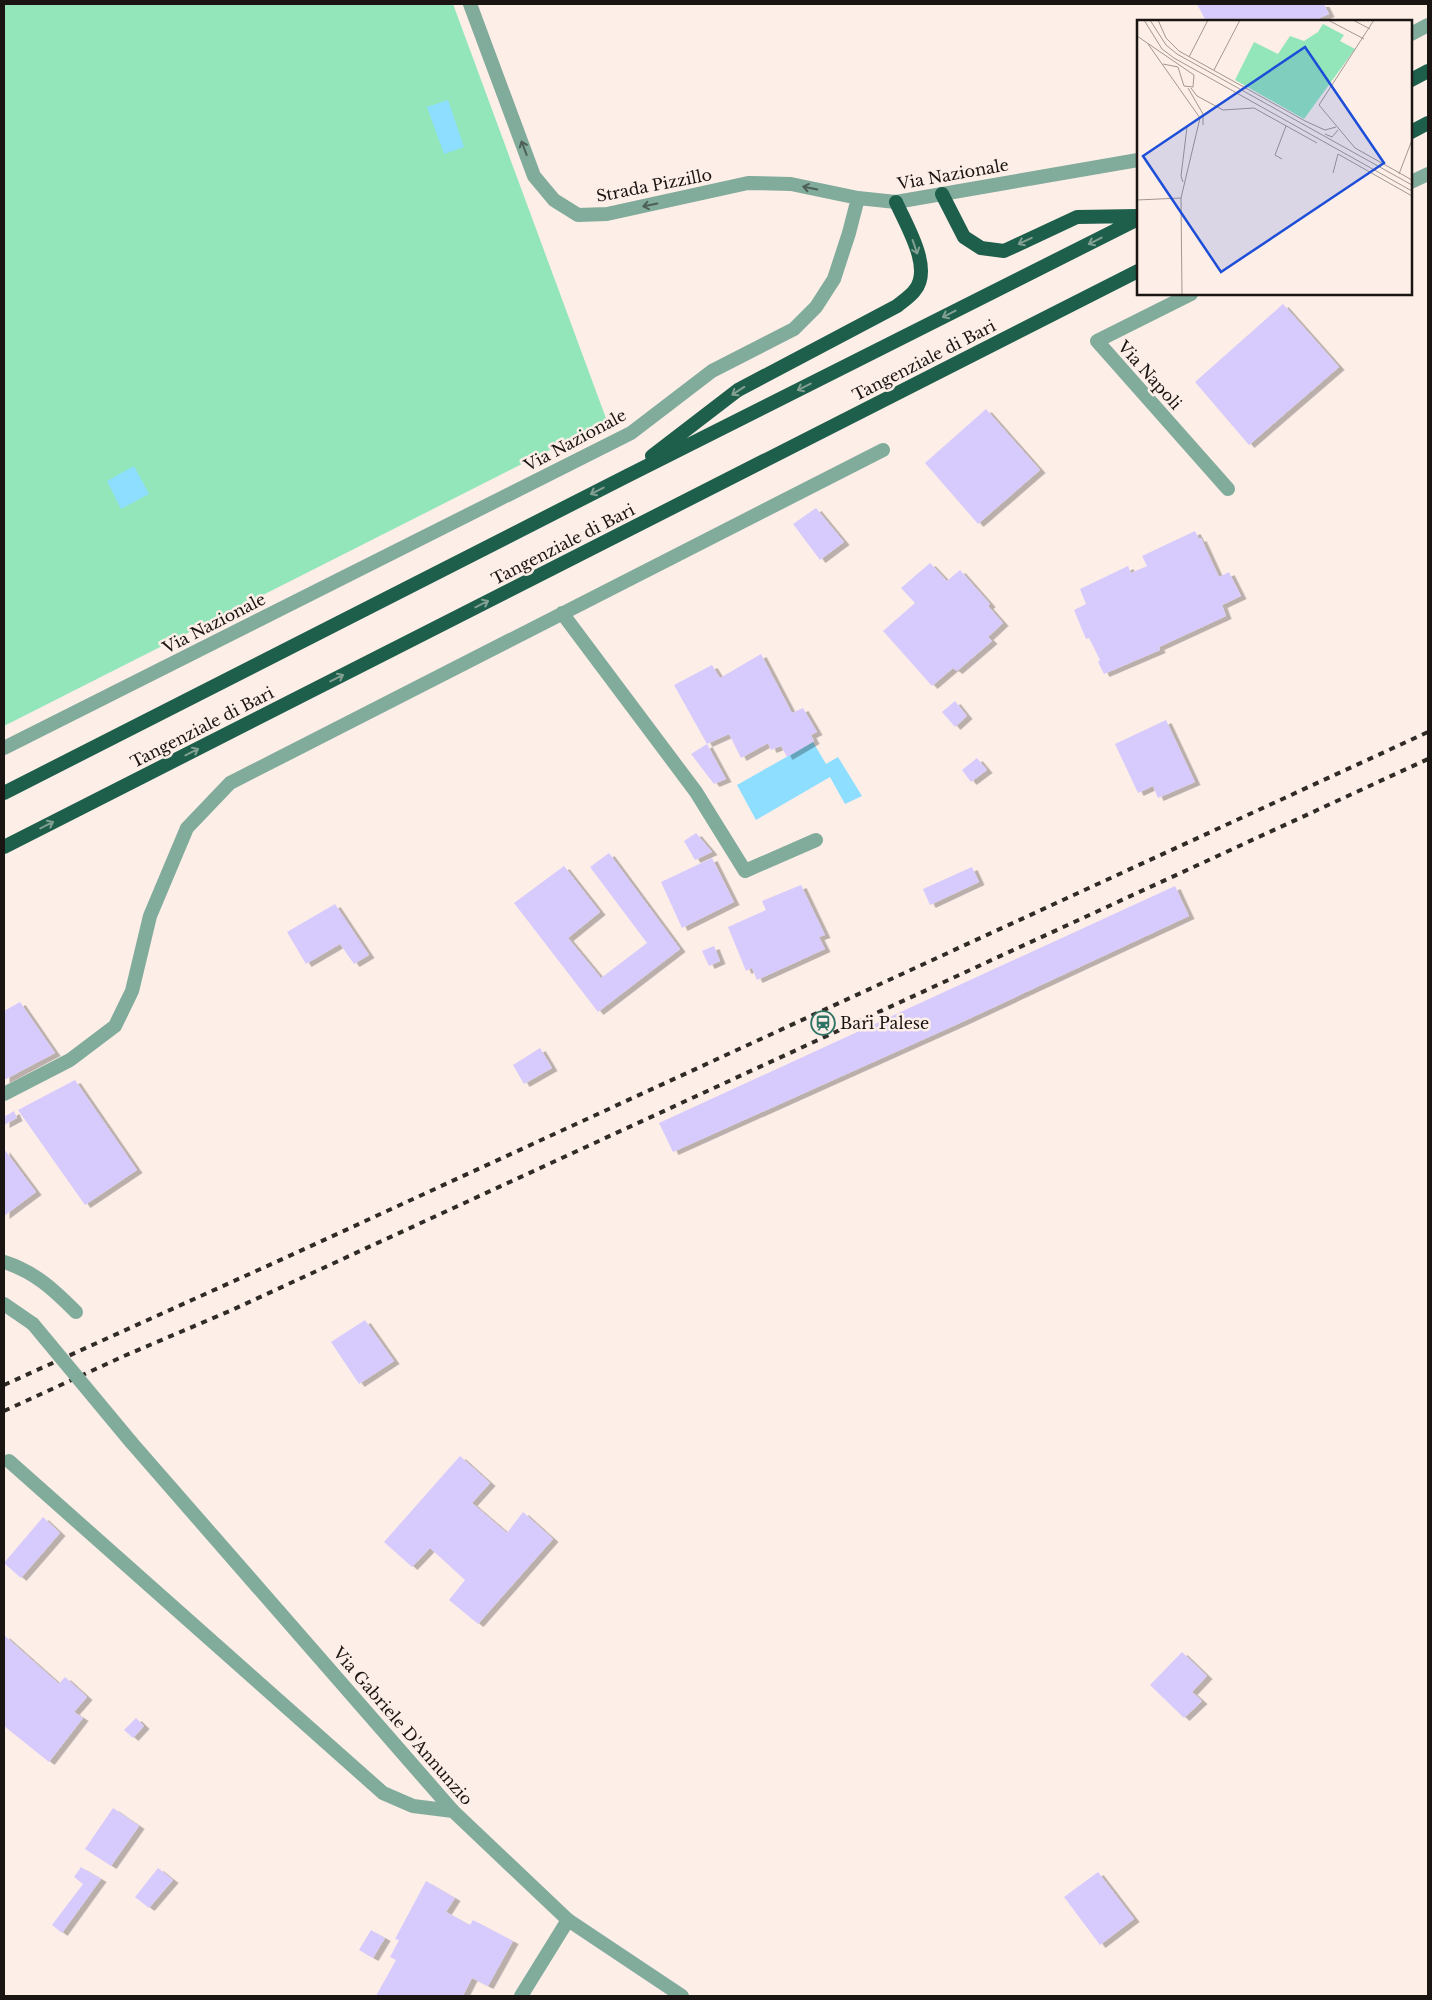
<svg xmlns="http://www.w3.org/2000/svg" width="1432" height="2000" font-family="'Libre Baskerville',serif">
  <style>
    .green { fill: #92e6ba }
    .water { fill: #8ddeff }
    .building { fill: #d7cbfd; filter: url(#shadow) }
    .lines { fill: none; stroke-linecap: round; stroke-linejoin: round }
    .service { stroke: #81ab9b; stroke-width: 14 }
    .minor { stroke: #81ab9b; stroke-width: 14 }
    .tertiary { stroke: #81ab9b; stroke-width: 14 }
    .trunk { stroke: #1e5f4c; stroke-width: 14 }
    .rail { stroke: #312b28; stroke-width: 4; stroke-dasharray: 6 6; stroke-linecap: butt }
    .tertiary-bridge { stroke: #81ab9b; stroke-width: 14 }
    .oneway { stroke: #4e6056 }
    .oneway2 { stroke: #829f92 }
    .labels { text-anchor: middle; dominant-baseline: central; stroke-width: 5; stroke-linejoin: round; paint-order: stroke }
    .street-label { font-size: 16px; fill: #1a1412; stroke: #fdeee8 }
    .poi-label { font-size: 16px; fill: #1a1412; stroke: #fdeee8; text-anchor: start }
    .inset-road { fill: none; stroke: #a29792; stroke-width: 1 }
    .view { fill: #1d4ed8; fill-opacity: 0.15; stroke: #1d4ed8; stroke-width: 2.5 }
    .inset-edge { fill: none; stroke: #1a1412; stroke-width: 2.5 }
  </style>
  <defs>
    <filter id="shadow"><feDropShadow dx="5.5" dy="3" stdDeviation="0" flood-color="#0004"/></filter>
  </defs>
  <rect width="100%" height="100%" fill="#fdeee8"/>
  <!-- green -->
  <path class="green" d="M4,4H453L607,421L4,726Z"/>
  <!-- water -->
  <path class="water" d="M448,100L464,147L444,154L427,107Z
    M134,466L149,494L121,509L107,481Z
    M813,742L826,764L838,757L862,796L845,804L830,777L756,820L737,785Z"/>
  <!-- building -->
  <path class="building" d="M1197,4H1324L1329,14L1313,21H1271L1270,19L1266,21H1206Z
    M1283,304L1339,367L1249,445L1195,382Z
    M986,409L1040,470L978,524L925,463Z
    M816,508L844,542L820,560L793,524Z
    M1195,531L1199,539L1201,538L1219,577L1229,572L1241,596L1222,605L1226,616L1159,647L1160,650L1104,674L1098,662L1100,660L1089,638L1086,639L1074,610L1086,604L1080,589L1128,566L1131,573L1147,566L1142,556Z
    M930,563L947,581L960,570L990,604L988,606L1003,623L988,637L992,641L957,671L953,668L932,686L883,631L915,603L901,588Z
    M761,654L792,713L803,708L817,732L811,735L814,741L787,757L781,746L771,750L768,743L741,758L729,734L707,744L674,685L712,665L720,678Z
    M955,701L967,716L955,727L942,712Z
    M1166,720L1195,782L1158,798L1153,786L1138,793L1115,744Z
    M707,744L726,779L714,784L691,754Z
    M977,758L987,770L971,782L962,770Z
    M696,833L712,852L695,860L684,841Z
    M609,853L680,949L598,1012L514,903L564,866L600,912L568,938L601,978L647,943L590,867Z
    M712,858L734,902L682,928L661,882Z
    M972,867L979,882L930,905L923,889Z
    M801,885L825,935L819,937L825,949L757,980L752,968L746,971L728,927L766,910L762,901Z
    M1175,886L1189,916L960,1023L673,1152L659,1123Z
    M335,904L369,955L354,964L340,944L306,964L287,932Z
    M714,946L720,961L709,966L702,951Z
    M20,1002L55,1053L4,1080V1011Z
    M540,1048L552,1068L524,1084L513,1065Z
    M75,1080L137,1170L85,1205L18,1110Z
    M14,1111L17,1118L4,1125V1117Z
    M4,1149L36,1192L4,1216Z
    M365,1320L394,1361L359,1384L331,1342Z
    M460,1456L490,1483L472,1503L507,1533L523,1512L553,1539L478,1624L449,1600L465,1580L430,1548L412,1567L384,1542Z
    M43,1517L60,1533L21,1578L4,1563Z
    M4,1635L59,1684L65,1677L87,1697L74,1712L83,1718L49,1762L4,1726Z
    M1182,1652L1207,1676L1192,1692L1202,1701L1184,1718L1150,1685Z
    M136,1718L144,1726L133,1738L124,1730Z
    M113,1808L139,1826L111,1866L85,1849Z
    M81,1867L101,1879L62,1933L52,1925L83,1884L74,1877Z
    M158,1868L173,1880L149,1908L135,1897Z
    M1098,1872L1134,1919L1100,1945L1064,1897Z
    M426,1881L455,1898L446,1912L470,1925L473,1920L513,1941L488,1986L472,1978L463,1996H376L396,1960L390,1957L399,1940L395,1939Z
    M371,1930L385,1938L373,1958L359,1950Z"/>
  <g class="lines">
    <!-- service -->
    <path class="service" d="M4,1262C35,1272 53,1289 76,1312"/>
    <!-- minor -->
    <path class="minor" d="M470,4L534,176L554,200L578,215L607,214L748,183L791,184L858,198L896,202L1138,160
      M1411,34L1428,25
      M1411,182L1428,174
      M1191,294L1097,341L1228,489
      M562,613L696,792L745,871L816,840
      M4,748L631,433L712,371L794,329L816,307L834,279L849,233L858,198
      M4,1094L70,1060L115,1026L132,991L150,916L187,828L230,783L883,450
      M9,1461L383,1793L413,1806L453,1811
      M521,1996L568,1920"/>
    <!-- tertiary -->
    <path class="tertiary" d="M4,1304L33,1324
      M131,1442L453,1811L568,1920L682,1996"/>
    <!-- trunk -->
    <path class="trunk" d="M1411,80L1428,71
      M1411,132L1428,123
      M942,194L964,237L981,248L1004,251L1077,217L1138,216
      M652,456L738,390L897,306C903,301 911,296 915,290C933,268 906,225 896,202
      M4,793L627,476L1138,219
      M4,847L1138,271"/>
    <!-- rail -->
    <path class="rail" d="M4,1385L287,1257L1428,732
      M4,1411L124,1356L232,1310L1428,759"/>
    <!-- tertiary-bridge -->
    <path class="tertiary-bridge" d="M33,1324L131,1442"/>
  </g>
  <!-- one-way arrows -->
  <defs><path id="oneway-shaft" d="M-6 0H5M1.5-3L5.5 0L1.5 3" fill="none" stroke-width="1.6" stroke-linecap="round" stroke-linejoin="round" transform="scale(1.25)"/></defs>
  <g class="oneway">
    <use href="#oneway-shaft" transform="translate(524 148) rotate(-111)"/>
    <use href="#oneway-shaft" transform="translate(810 188) rotate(-168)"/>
    <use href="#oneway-shaft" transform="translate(650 205) rotate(168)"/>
  </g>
  <g class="oneway2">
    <use href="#oneway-shaft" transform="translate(1025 241) rotate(155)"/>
    <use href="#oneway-shaft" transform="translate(1095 241) rotate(153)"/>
    <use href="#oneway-shaft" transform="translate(915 247) rotate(71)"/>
    <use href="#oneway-shaft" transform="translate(949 314) rotate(153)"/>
    <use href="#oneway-shaft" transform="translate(804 387) rotate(153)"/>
    <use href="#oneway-shaft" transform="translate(738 391) rotate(147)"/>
    <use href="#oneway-shaft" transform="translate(597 491) rotate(153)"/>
    <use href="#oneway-shaft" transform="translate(482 604) rotate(-27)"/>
    <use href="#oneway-shaft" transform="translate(337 678) rotate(-27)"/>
    <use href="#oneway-shaft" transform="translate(192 752) rotate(-27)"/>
    <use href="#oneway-shaft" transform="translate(47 825) rotate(-27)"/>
  </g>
  <!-- icons -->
  <defs>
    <g id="station-ring" transform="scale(1.25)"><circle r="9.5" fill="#fdeee8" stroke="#2f7365" stroke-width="1.5"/><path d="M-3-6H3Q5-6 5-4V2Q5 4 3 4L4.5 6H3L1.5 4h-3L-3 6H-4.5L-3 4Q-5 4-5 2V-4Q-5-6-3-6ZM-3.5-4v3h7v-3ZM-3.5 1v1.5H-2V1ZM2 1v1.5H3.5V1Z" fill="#2f7365"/></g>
  </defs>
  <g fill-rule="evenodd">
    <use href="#station-ring" x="823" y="1023"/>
  </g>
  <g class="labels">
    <!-- street labels -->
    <g class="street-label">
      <text transform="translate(953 174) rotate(-10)">Via Nazionale</text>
      <text transform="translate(654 185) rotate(-11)">Strada Pizzillo</text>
      <text transform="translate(924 360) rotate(-27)">Tangenziale di Bari</text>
      <text transform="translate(1150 375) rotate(48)">Via Napoli</text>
      <text transform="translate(575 440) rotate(-28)">Via Nazionale</text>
      <text transform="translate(563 544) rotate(-27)">Tangenziale di Bari</text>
      <text transform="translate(214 623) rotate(-27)">Via Nazionale</text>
      <text transform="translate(202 727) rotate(-27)">Tangenziale di Bari</text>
      <text transform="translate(403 1726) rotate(49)">Via Gabriele D'Annunzio</text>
    </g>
    <!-- poi labels -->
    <g class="poi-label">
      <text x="840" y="1023">Bari Palese</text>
    </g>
  </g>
  <!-- overview -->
  <g transform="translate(1137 20)">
    <rect width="275" height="275" fill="#fdeee8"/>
    <path d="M186,4L207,15L203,21L218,29L167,99L98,60L117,22L141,34L153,16L167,21L181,12Z" fill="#92e6ba"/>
    <path class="inset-road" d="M7,0L25,29L37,38L275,171M13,0L29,25L40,34L275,165M21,0L29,18L42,31L168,101L188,110L199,107M191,0L227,19M216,0L233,9M237,0L182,85L218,128L275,160M0,16L57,55L56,67L47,66L41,47L26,44M11,24L63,98L44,178L45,275M52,37L71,0M77,50L103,0M51,68L66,94V105M54,68L60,76L86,90L117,88L180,123M188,114L195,117L201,110M145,139L138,135L149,106M196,153L201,134L275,176M262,154L275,120M46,162L44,156L50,107M0,180L44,178"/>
    <path class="view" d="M168,27L247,143L84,252L6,136Z"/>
    <rect width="275" height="275" class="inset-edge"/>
  </g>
  <!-- border -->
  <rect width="1432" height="2000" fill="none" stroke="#1a1412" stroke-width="10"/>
</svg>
